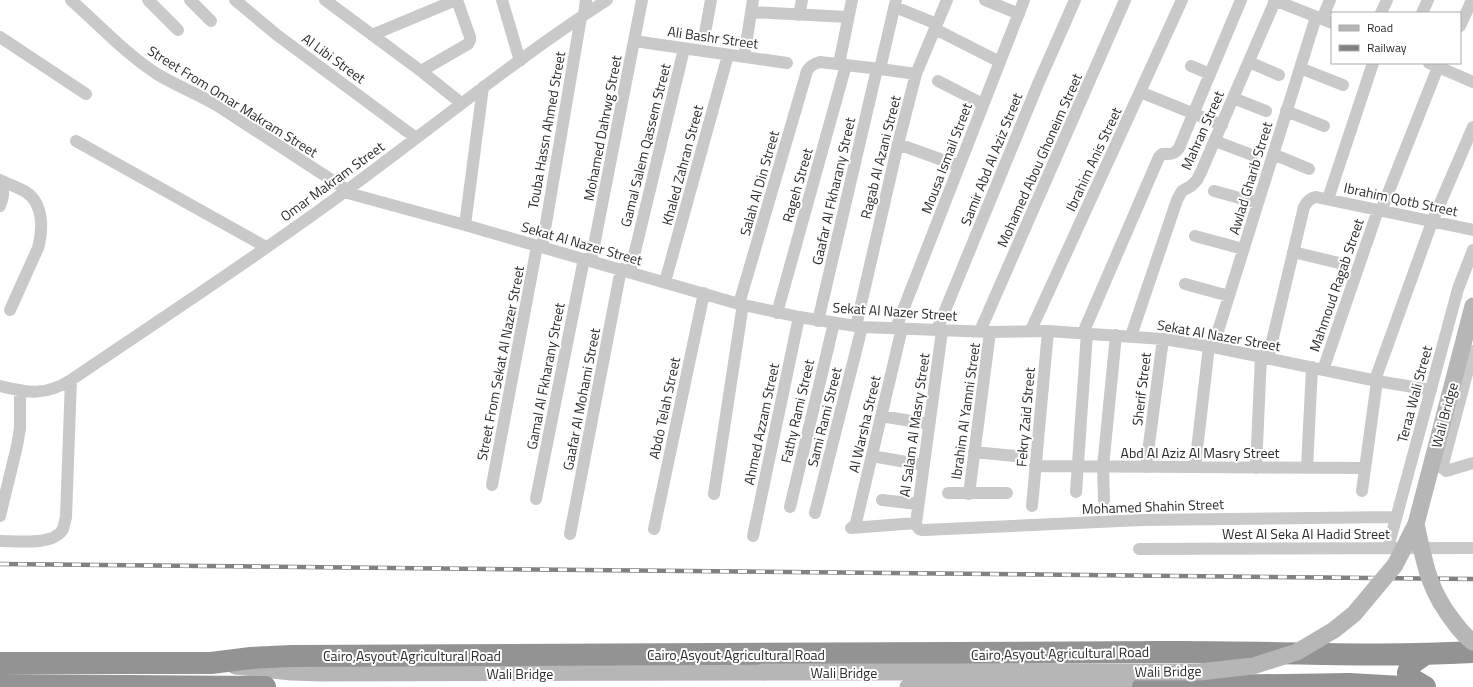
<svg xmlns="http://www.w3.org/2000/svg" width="1473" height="687" font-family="'Titillium Web',sans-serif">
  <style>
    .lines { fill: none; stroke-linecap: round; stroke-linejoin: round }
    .street { stroke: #c9c9c9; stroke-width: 12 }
    .secondary { stroke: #b6b6b6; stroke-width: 17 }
    .highway { stroke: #939393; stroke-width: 22 }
    .rail-casing { stroke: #818181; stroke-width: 4.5 }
    .rail { stroke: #fff; stroke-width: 3; stroke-dasharray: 9; stroke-linecap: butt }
    .secondary-bridge { stroke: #b6b6b6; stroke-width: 17 }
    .labels { text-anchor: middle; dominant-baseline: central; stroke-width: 4; stroke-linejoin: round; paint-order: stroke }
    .street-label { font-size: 14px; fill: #2c2c2c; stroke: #fff }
  </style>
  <rect width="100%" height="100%" fill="#fff"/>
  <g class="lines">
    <!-- street -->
    <path class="street" d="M71,0C98,24 127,55 157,74C177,86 198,94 218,106L347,190
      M148,0L178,30
      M190,0L211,21
      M235,0L277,35L416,138
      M325,0L421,71L461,103
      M502,0L520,61
      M985,0L1019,14
      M1274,0L1332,23
      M895,7L937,24
      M751,12L848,17
      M1381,13L1387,0
      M1422,13L1428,0
      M584,15L586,0
      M799,15L802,0
      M1322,19L1330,0
      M1460,26L1472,0
      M935,29L1000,62
      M705,33L711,0
      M372,35L456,0
      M0,37L86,94
      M634,41L787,63
      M744,57L753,0
      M1249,62L1279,75
      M1429,63L1473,82
      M839,64L852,0
      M1191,66L1210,74
      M1300,68L1343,85
      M880,69L896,0
      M421,71L468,44L470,40V37L457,0
      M938,81L983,104
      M1140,92L1222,125
      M1233,98L1266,111
      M1286,111L1324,126
      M76,141L266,247
      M1215,141L1252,155
      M898,144L959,166
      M1273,154L1309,169
      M0,180C8,184 18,187 26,192C44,204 43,230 38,248L10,310
      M0,184C5,191 3,198 0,206
      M1214,191L1258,203
      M344,192L465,225L739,304L799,317L862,327L990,332L1048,331L1163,339L1213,347L1377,381L1431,390
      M1328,199L1373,63
      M1381,211L1438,67
      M465,225L483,87
      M1195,236L1243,249
      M542,247L581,17
      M1293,252L1339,263
      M591,261L642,0
      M630,272L684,49
      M665,282L728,55
      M1185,284L1229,296
      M739,304L807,71C810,66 813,64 820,62L880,69L916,74
      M777,313L846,65
      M818,321L877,69
      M856,326L898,144L916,74L947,0
      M896,328L1024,0
      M937,330L1038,84L1075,0
      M1031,330L1182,0
      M980,331L1125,0
      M1083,333L1159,157L1162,154C1170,154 1174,155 1179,148L1241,0
      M1131,336L1177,200L1182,191L1191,186L1197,180L1201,172L1275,1
      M1213,347L1316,17
      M1473,351L1442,468L1446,471L1473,463
      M1268,358L1304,207C1307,201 1310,198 1316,197L1473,230
      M1323,370L1378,210
      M1375,380L1432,222L1473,127
      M0,386C29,393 45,396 71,380C162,318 255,258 343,193C431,129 515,59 607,0
      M881,416L929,424
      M974,452L1015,456
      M872,456L923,465
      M1035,466L1365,468
      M1146,467L1163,339
      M1195,467L1209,346
      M1256,468L1261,356
      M1307,468L1312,367
      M492,485L537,246
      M1362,491L1377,381
      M1076,492L1087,333
      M948,493H1007
      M714,494L743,304
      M969,494L990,332
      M536,499L584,259
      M882,500L918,504
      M1104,500L1103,467L1116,335
      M1032,506L1048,331
      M790,507L834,323
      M815,513L862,327
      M0,516L17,446L20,428V391
      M916,523C917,528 919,530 924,530L1142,520L1396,517
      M916,523L942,331
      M855,527L902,328
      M851,528L916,523
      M654,529L704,293
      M570,534L621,269
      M753,536L799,317
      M0,541C17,541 54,546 63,529C64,526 65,521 66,517L71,380
      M1388,548L1458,289L1473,250
      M1139,549L1473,548"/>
    <!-- secondary -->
    <path class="secondary" d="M1416,524L1473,306
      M235,666L291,672L321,673L763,672
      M908,687L1042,681L1152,680"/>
    <!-- highway -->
    <path class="highway" d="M1424,655L1411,664L1408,673L1410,678L1425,687
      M0,663H211L251,658L292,656C583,654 874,655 1164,652C1267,651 1370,658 1473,652
      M0,685L265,687
      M1143,687L1349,684L1402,687"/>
    <!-- rail casing -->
    <g class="rail-casing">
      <path id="rail" d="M0,564L1473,579"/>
    </g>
    <!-- rail -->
    <use href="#rail" class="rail"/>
    <!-- secondary-bridge -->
    <path class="secondary-bridge" d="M1416,524C1425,564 1428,589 1454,622C1459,629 1466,637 1473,642
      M763,672H1199L1253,666L1297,652L1334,630L1354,614L1395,565L1416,524"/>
  </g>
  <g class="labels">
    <!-- street labels -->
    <g class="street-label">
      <text transform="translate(713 37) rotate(8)">Ali Bashr Street</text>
      <text transform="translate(334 58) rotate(36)">Al Libi Street</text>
      <text transform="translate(233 101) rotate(32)">Street From Omar Makram Street</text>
      <text transform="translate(602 128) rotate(-79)">Mohamed Dahrwg Street</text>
      <text transform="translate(546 130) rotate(-80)">Touba Hassn Ahmed Street</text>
      <text transform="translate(1202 130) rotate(-66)">Mahran Street</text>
      <text transform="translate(645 145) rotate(-76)">Gamal Salem Qassem Street</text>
      <text transform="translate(880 157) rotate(-76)">Ragab Al Azani Street</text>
      <text transform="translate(946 158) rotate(-69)">Mousa Ismail Street</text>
      <text transform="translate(991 159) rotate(-68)">Samir Abd Al Aziz Street</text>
      <text transform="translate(1093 159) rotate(-65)">Ibrahim Anis Street</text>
      <text transform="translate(1039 160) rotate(-66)">Mohamed Abou Ghoneim Street</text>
      <text transform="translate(682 165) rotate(-75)">Khaled Zahran Street</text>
      <text transform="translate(1250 178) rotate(-73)">Awlad Gharib Street</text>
      <text transform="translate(332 181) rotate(-36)">Omar Makram Street</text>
      <text transform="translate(759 183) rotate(-74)">Salah Al Din Street</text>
      <text transform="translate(797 185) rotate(-74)">Rageh Street</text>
      <text transform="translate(833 191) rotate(-77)">Gaafar Al Fkharany Street</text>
      <text transform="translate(1401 199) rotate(12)">Ibrahim Qotb Street</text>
      <text transform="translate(582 243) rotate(16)">Sekat Al Nazer Street</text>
      <text transform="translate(1336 285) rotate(-71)">Mahmoud Ragab Street</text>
      <text transform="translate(895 311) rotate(4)">Sekat Al Nazer Street</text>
      <text transform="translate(1219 335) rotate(10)">Sekat Al Nazer Street</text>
      <text transform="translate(500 363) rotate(-79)">Street From Sekat Al Nazer Street</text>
      <text transform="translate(545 376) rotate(-79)">Gamal Al Fkharany Street</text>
      <text transform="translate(1141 389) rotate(-83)">Sherif Street</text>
      <text transform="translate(1414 394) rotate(-75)">Teraa Wali Street</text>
      <text transform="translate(581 399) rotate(-79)">Gaafar Al Mohami Street</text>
      <text transform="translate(664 408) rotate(-78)">Abdo Telah Street</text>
      <text transform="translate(797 411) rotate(-77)">Fathy Rami Street</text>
      <text transform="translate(965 411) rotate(-82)">Ibrahim Al Yamni Street</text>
      <text transform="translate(1444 415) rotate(-75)">Wali Bridge</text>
      <text transform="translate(824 417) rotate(-76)">Sami Rami Street</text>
      <text transform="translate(1025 417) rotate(-85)">Fekry Zaid Street</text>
      <text transform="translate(761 424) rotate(-78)">Ahmed Azzam Street</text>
      <text transform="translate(864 424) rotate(-77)">Al Warsha Street</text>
      <text transform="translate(914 425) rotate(-82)">Al Salam Al Masry Street</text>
      <text x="1200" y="452">Abd Al Aziz Al Masry Street</text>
      <text transform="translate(1153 506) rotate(-2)">Mohamed Shahin Street</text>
      <text x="1306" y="533">West Al Seka Al Hadid Street</text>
      <text transform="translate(1060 653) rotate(-1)">Cairo,Asyout Agricultural Road</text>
      <text x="736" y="654">Cairo,Asyout Agricultural Road</text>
      <text x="412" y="655">Cairo,Asyout Agricultural Road</text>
      <text transform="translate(1168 671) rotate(-1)">Wali Bridge</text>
      <text x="844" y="672">Wali Bridge</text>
      <text x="520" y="673">Wali Bridge</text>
    </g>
  </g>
  <!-- legend -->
  <rect x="1331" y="12" width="130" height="52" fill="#ffffff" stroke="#ababab"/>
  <rect x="1339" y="25" width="20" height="6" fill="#b6b6b6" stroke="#ababab"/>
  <text x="1367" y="32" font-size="12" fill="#2c2c2c">Road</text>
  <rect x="1339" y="45" width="20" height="6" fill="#818181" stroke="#ababab"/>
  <text x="1367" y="52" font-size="12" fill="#2c2c2c">Railway</text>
</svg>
